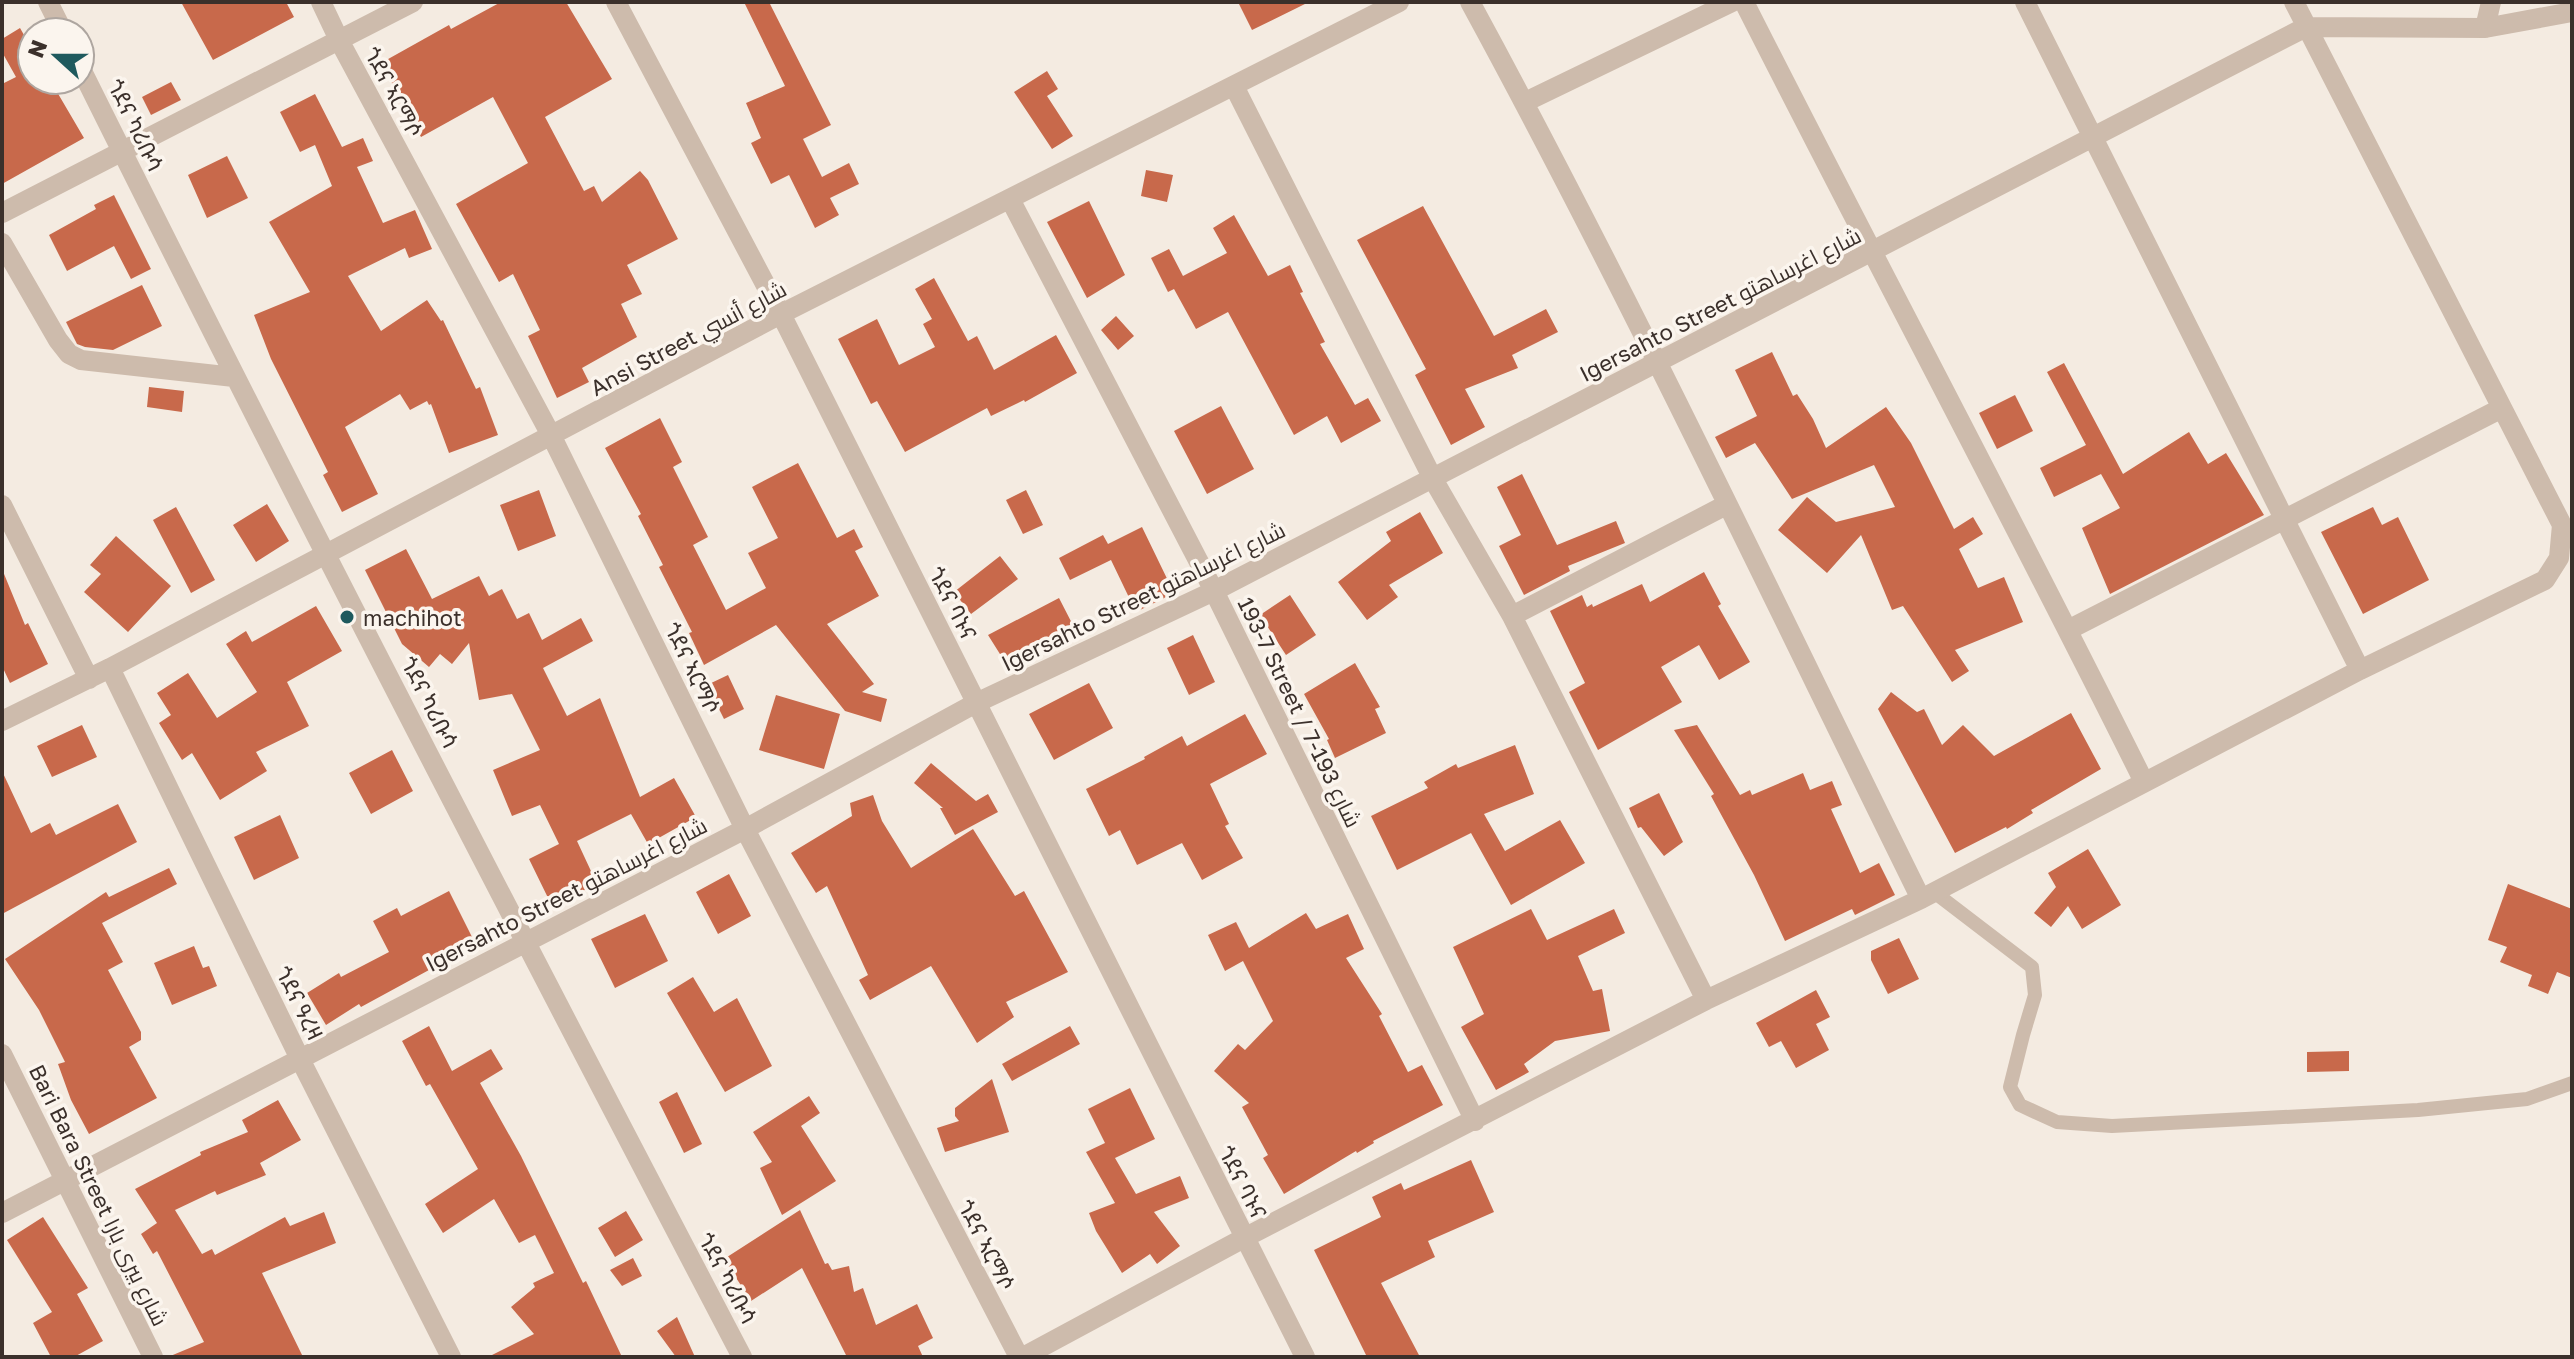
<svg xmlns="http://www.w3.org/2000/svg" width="2574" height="1359" font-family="'Golos Text',Cairo,'Noto Sans Ethiopic',sans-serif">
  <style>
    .building { fill: #c8694b }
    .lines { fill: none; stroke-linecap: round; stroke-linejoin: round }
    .service { stroke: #cdbbac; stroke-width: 14 }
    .minor { stroke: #cdbbac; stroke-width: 20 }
    .poi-dot { fill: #1f5a5e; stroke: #fbf5ee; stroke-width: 3 }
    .labels { text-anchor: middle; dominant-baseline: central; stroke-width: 7; stroke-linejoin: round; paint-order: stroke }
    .street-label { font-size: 22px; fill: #3b302b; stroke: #fbf5ee }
    .poi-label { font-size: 22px; fill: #3b302b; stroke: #fbf5ee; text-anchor: start }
  </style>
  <rect width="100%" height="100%" fill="#f4ebe1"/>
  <!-- building -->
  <path class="building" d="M181,2H286L294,17L213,60Z
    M501,2H566L612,79L545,117L584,191L594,186L602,202L640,171L648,180L678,239L627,265L642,294L621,304L637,337L582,368L589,382L557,398L528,336L540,330L513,274L499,282L456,204L528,163L493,97L421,137L381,63L449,25L451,29Z
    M744,2H769L831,125L803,139L822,177L849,163L859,184L830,198L839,215L815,228L789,175L771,184L751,143L761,138L746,103L785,86Z
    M1238,2H1309L1252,30Z
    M20,28L32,49V80H50L84,138L2,184V84L16,77L2,52V39Z
    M1047,71L1058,89L1047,96L1073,136L1052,149L1014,92Z
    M171,82L181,100L151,115L142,97Z
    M315,94L342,147L363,138L373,161L357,167L383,223L415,210L432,249L409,258L405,248L348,276L381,331L427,300L441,321L443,320L476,389L480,387L498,435L449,453L431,404L429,405L427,401L410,410L400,394L345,427L378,494L342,512L323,475L328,472L271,359L254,315L310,292L269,222L332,186L315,145L300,152L280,112Z
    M227,156L248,198L207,218L188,175Z
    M1146,170L1173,175L1167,202L1141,196Z
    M114,195L151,269L131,279L114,246L67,271L49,235L96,209L94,205Z
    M1089,201L1125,275L1087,298L1047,222Z
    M1423,206L1494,336L1546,309L1558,332L1512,355L1518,368L1465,389L1485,427L1451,445L1415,375L1426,369L1357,240Z
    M1234,215L1268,276L1290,265L1303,292L1300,293L1325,342L1320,344L1355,405L1368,398L1381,421L1341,443L1327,416L1294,435L1228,312L1196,329L1174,289L1168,292L1151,258L1169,249L1183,276L1227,253L1213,228Z
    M934,278L968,341L977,336L994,370L1056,335L1077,373L1025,402L1024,400L991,416L987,408L905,452L877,401L871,404L838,339L877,319L899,365L935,347L923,324L932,319L915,289Z
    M142,285L162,326L113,350L85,347L77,344L66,322Z
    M1116,316L1134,336L1118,350L1101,330Z
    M1772,352L1793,396L1797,394L1813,419L1826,448L1886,407L1911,443L1954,529L1973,517L1983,534L1959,549L1978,588L2004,577L2023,622L1955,650L1969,671L1952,682L1903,606L1892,610L1861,535L1827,573L1778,530L1807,497L1836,522L1895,507L1874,465L1792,499L1755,443L1726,458L1715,437L1757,416L1735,370Z
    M2064,363L2123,474L2189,432L2208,464L2226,453L2264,515L2110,594L2082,528L2120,508L2101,474L2054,497L2040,468L2086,445L2047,372Z
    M149,387L184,391L182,412L147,407Z
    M2015,395L2033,431L1997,449L1979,413Z
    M1221,406L1254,469L1207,494L1174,431Z
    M660,418L682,462L673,467L708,537L693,545L726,610L766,588L748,553L778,538L752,487L798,463L837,538L854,529L863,547L855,551L879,596L827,624L874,684L862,692L887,699L881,722L845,711L776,625L704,665L689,633L692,632L659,567L663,565L638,516L641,514L605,448Z
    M1522,474L1557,545L1616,521L1625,543L1568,566L1570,571L1524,595L1499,546L1521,535L1497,487Z
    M539,490L556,536L518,551L500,505Z
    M1026,490L1043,525L1023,534L1006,500Z
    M267,504L289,541L256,562L233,525Z
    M176,507L215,580L191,593L153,520Z
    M2373,507L2382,525L2398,517L2429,580L2363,614L2321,532Z
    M1420,512L1443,553L1389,585L1398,597L1367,620L1338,582L1391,541L1386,532Z
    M1142,527L1174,593L1136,612L1111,560L1070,580L1059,558L1103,535L1108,544Z
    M116,536L171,586L128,632L84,592L101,574L90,565Z
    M406,549L432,599L479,576L489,596L502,589L517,619L529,613L542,640L581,618L593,641L543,668L567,716L600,698L640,797L674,778L696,817L648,844L631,814L577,841L597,884L552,906L529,859L559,844L540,805L512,816L493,770L540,750L512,694L479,700L469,643L452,664L440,654L429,667L402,644L365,570Z
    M1000,556L1018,579L971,614L954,592Z
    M2,569L25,625L28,623L48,664L10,683L2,666Z
    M1704,572L1721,604L1718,606L1750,662L1719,680L1699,645L1661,667L1682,702L1598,750L1569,692L1585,683L1550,611L1582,595L1587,607L1592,604L1593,607L1642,584L1650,602Z
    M1290,595L1316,635L1286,655L1260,615Z
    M1059,598L1078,635L1010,670L988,635Z
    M316,606L342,651L287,682L309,726L256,752L267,771L220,800L192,753L182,760L159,723L171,715L157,693L188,673L217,718L257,692L226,644L246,631L252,642Z
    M1193,635L1215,682L1189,695L1167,648Z
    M1355,663L1380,707L1375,709L1386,733L1335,758L1327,740L1329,739L1304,694Z
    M728,675L744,709L724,719L707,685Z
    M1089,683L1113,728L1054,760L1029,714Z
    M1891,692L1917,712L1924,709L1942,745L1963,725L1994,756L2071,713L2101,769L2031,810L2033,813L2007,829L2006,827L1955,853L1878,709Z
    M776,695L840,714L824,769L759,750Z
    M1245,714L1267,754L1210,784L1229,824L1225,826L1243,858L1202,880L1182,843L1137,865L1120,830L1109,836L1086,789L1145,759L1144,757L1182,736L1187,746Z
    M82,725L97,757L52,777L37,746Z
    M1697,725L1740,795L1750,790L1752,795L1803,773L1810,790L1832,781L1842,805L1831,809L1860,873L1879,863L1895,895L1855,915L1852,909L1785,941L1754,875L1711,796L1714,794L1674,730Z
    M1515,745L1534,794L1484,814L1505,851L1560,820L1585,863L1511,905L1471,833L1397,870L1371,816L1428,788L1424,782L1456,764L1458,768Z
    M392,750L413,791L371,814L349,773Z
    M931,763L976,801L988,794L998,812L955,835L940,808H943L914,783Z
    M2,771L31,833L50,823L56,835L118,804L137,842L2,914Z
    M1659,793L1683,842L1664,856L1641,827L1638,828L1629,808Z
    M873,795L882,821L911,868L973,829L1015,896L1024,891L1068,972L1006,1002L1014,1017L977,1043L931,966L870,1000L859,980L868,975L827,886L816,893L791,853L852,816L850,803Z
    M280,815L299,858L254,880L234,837Z
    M2088,849L2121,905L2082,929L2068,906L2051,927L2034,913L2056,887L2048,873Z
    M169,868L177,884L102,923L123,962L108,970L141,1032V1040L129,1047L157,1098L89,1134L71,1100L58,1064L65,1062L39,1010L5,959L106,892L109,897Z
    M729,874L751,916L718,934L696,892Z
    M2508,884L2572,909V978L2557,972L2548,994L2528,986L2532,975L2500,962L2507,947L2488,940Z
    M449,891L472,937L425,961L429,970L361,1007L359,1004L326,1025L307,993L339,973L341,977L389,952L373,921L397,908L401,916Z
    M1531,909L1547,940L1614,909L1625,933L1578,956L1593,991L1602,989L1610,1031L1555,1041L1524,1064L1529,1072L1496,1090L1461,1027L1484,1014L1453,947Z
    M1306,913L1316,929L1348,914L1364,949L1346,958L1382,1014L1379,1016L1408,1072L1422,1065L1443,1105L1373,1141L1374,1143L1357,1153L1356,1151L1284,1194L1263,1158L1268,1155L1242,1107L1249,1103L1214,1071L1238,1044L1245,1050L1273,1021L1243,961L1225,971L1208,935L1236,922L1249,948Z
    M645,914L668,961L615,988L591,939Z
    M1899,938L1919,979L1888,994L1871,960V951Z
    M194,946L203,968L209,966L217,986L172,1005L154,963Z
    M693,977L714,1012L737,998L772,1066L725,1092L667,993Z
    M1816,990L1830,1017L1816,1024L1829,1050L1796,1068L1781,1041L1769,1047L1756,1023Z
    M429,1026L452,1071L491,1049L503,1069L480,1083L521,1156L583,1283L586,1281L622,1357H488L534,1334L511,1307L535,1287L533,1283L554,1273L535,1235L519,1243L494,1199L443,1233L425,1204L478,1169L430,1084L426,1086L402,1041Z
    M1070,1026L1080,1044L1012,1081L1002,1064Z
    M2349,1051V1071L2307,1072V1052Z
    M992,1079L1009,1132L945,1152L937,1128L959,1121L955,1116V1108Z
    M1130,1088L1155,1139L1115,1158L1136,1194L1180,1176L1189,1198L1154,1212L1180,1246L1157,1264L1150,1254L1122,1273L1096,1231L1089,1213L1115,1203L1086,1152L1105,1143L1088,1109Z
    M677,1092L702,1144L684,1153L659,1102Z
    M809,1096L820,1113L801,1126L836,1181L782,1215L760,1168L772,1162L753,1132Z
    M278,1100L301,1140L260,1163L266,1175L217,1195L215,1191L175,1210L202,1254L212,1249L215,1255L285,1217L290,1226L324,1212L336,1243L262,1273L303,1357H168L204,1342L157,1251L153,1254L141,1234L157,1223L135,1189L201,1155L200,1152L248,1132L242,1120Z
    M1471,1160L1494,1212L1428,1241L1435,1257L1381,1283L1420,1357H1367L1314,1250L1381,1217L1372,1197L1401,1183L1404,1190Z
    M800,1210L825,1264L828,1263L832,1270L849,1266L854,1292L863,1288L876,1325L917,1304L933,1338L918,1346L923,1357H847L802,1268L751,1301L724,1259Z
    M626,1211L643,1240L615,1257L598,1228Z
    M43,1217L88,1288L77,1294L103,1341L74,1357H51L33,1323L52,1312L7,1240Z
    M633,1258L642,1276L622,1286L610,1270Z
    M677,1317L695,1357H676L657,1331Z"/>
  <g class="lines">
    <!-- service -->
    <path class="service" d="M1934,892L2032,967L2035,995L2023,1035L2010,1087L2020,1105L2057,1122L2112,1126L2418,1110L2527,1099L2572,1083"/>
    <!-- minor -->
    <path class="minor" d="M48,2L63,32
      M321,2L340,42L552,437L745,829L1019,1357
      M616,2L781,314L1305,1357
      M1470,2C1630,296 1773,599 1921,899
      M1744,2C1876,263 2014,520 2144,782
      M2025,2L2360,670
      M2485,28L2491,2
      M80,67C295,500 518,929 742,1357
      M1234,86L1433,479L1512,616L1706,1000
      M1525,102L1732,2
      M1010,199L1214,591L1475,1121
      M2,213L413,2
      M2,243L58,340L69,354L81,360L234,377
      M2,505L89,679
      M1512,616L1726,505
      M2068,630L2502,408
      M110,668L300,1059L451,1357
      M2,721L110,668L781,314L1399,2
      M2,1054L153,1357
      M2,1213L745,829L976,703L1214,591L2306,27L2485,28L2572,12
      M1023,1357L1244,1238L1706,1000L1921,899L2360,670L2545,580L2559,558L2562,525L2294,2"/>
  </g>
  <!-- markers -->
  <circle class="poi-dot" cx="347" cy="617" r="8"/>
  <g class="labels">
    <!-- street labels -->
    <g class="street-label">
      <text transform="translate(394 92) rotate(62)">ጎደና ኣርማሶ</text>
      <text transform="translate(136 125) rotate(64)">ጎደና ካሪቡሳ</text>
      <text transform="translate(1720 304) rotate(-27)">Igersahto Street شارع اغرساهتو</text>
      <text transform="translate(688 338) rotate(-28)">Ansi Street شارع أنسي</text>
      <text transform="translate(1143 596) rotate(-26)">Igersahto Street شارع اغرساهتو</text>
      <text transform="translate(953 603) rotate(63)">ጎደና ባኑና</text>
      <text transform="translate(693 668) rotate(64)">ጎደና ኣርማሶ</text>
      <text transform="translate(430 702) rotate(63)">ጎደና ካሪቡሳ</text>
      <text transform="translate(1300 712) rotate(64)">193-7 Street / شارع 193-7</text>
      <text transform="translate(566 894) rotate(-27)">Igersahto Street شارع اغرساهتو</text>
      <text transform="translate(300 1003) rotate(64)">ጎደና ዓረዛ</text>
      <text transform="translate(1243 1182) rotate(63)">ጎደና ባኑና</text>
      <text transform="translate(99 1195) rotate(64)">Bari Bara Street شارع بيرى بارا</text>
      <text transform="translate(987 1245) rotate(63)">ጎደና ኣርማሶ</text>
      <text transform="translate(728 1278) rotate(62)">ጎደና ካሪቡሳ</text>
    </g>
    <!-- poi labels -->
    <g class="poi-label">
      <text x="363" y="617">machihot</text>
    </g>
  </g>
  <!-- border -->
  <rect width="2574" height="1359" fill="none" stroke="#3b302b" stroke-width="8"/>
  <!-- north arrow -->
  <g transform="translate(56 56) rotate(291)"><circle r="38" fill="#fbf5ee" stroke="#aea6a0" stroke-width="2"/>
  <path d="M0-6L14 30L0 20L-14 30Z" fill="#1f5a5e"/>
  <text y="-12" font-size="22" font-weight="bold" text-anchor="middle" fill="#3b302b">N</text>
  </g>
</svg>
